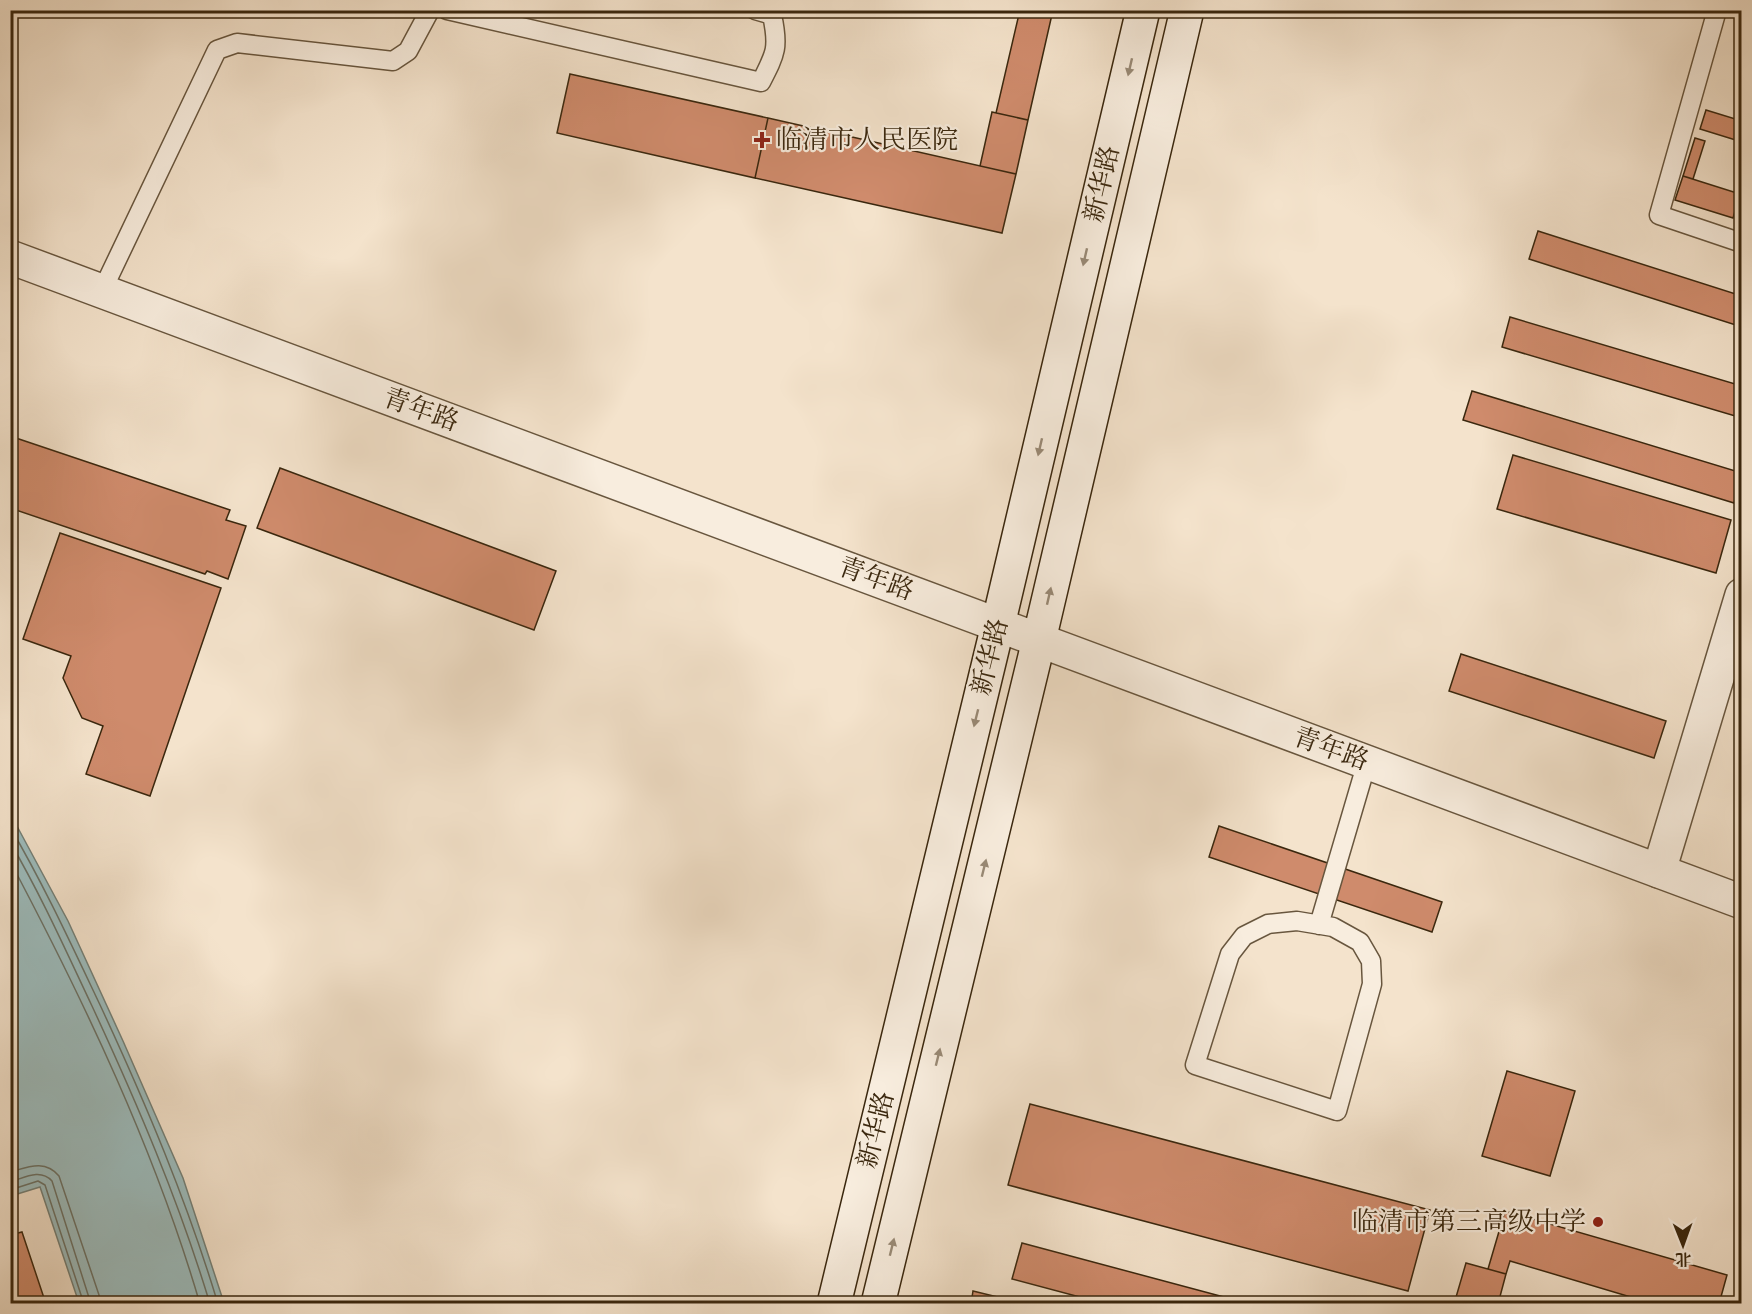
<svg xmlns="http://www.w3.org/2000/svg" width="1752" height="1314" font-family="'IM FELL Double Pica','Noto Serif SC',serif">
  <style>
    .water { fill: #9dbdbe; stroke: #758178; stroke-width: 1.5 }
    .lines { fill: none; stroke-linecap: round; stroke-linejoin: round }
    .shore { stroke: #6c7266; stroke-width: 1.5 }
    .building { fill: #cf8b6c; stroke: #3a270e; stroke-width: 1.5 }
    .service-casing { stroke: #68563e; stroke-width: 21 }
    .minor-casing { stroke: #68563e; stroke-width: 36 }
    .tertiary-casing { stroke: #68563e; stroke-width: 36 }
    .secondary-casing { stroke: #3a270e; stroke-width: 36 }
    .service { stroke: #f8edde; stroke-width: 18 }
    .minor { stroke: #f8edde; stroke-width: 33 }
    .tertiary { stroke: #f8edde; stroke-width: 33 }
    .secondary { stroke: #f8edde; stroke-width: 33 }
    .oneway { fill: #998a76 }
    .poi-dot { fill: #8f2418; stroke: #f8edde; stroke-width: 2 }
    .labels { text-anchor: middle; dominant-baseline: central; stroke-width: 4.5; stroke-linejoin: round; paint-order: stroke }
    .poi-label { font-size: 26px; fill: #3a270e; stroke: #f8edde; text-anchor: start }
    .street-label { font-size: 26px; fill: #3a270e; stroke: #f8edde }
  </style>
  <rect width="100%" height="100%" fill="#f4e3cc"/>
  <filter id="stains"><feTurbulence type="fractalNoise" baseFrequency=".00333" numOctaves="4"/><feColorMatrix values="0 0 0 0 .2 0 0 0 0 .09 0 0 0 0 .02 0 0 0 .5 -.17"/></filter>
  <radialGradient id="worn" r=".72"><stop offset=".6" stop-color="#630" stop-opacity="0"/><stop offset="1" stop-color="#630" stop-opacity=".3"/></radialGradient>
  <!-- water -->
  <path class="water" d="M11,815L68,921L123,1041L183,1178L224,1303H79L40,1187L11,1196Z"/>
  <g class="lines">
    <!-- shore -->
    <path class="shore" d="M10,827C44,885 72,946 101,1007C146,1104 187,1201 218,1304
      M10,842C41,895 66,951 92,1006C137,1103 179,1201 210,1304
      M10,861C85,1003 155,1150 200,1304
      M10,1172C28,1167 45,1159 59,1176L99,1295L100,1304
      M10,1182C24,1178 40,1168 52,1181L91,1304
      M10,1190L38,1181L45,1185L84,1304"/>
  </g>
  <!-- building -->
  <path class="building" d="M1004,10H1029L1027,16Z
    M1029,10H1053L1028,120L996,113L1019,14L1027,16Z
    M570,74L768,118L755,178L557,133Z
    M1706,110L1742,121V142L1700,129Z
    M992,112L1028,120L1016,174L980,166Z
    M768,118L1016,174L1002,233L755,178Z
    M1695,138L1705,141L1693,179L1683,176Z
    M1683,176L1740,194L1733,218L1675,200Z
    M1538,231L1742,296V327L1529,259Z
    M1510,317L1742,386V418L1502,347Z
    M1472,391L1742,473V480L1734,503L1463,420Z
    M10,436L230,510L226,520L246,526L228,579L207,571L205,574L10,508Z
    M1513,455L1731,520L1716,573L1497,509Z
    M280,468L556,571L534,630L257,528Z
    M60,533L221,588L150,796L86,774L103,726L82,718L63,678L71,656L23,639Z
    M1461,654L1666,721L1654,758L1449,691Z
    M1219,826L1442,902L1432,932L1209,857Z
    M1507,1071L1575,1091L1550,1176L1482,1156Z
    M1030,1104L1430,1210L1408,1291L1008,1185Z
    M1505,1211L1727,1275L1719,1304H1654L1510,1261L1506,1274L1488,1269Z
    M22,1232L46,1304H10V1235Z
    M1022,1243L1250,1304H1106L1012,1279Z
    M1466,1263L1506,1274L1498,1304H1454Z
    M973,1291L1026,1304H971Z"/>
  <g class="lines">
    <!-- service casing -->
    <g class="service-casing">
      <path id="service" d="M447,10L761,82C776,53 779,47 772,15L755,10
        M1717,10L1659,215L1742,243
        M102,291L217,50L237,43L393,61L408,51L430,10
        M1297,921L1333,927L1360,942L1371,961L1372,984L1337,1111L1195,1065L1230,954L1244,936L1268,924Z
        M1319,925L1367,762"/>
    </g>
    <!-- minor casing -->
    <g class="minor-casing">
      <path id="minor" d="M1659,871L1742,595"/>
    </g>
    <!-- tertiary casing -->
    <g class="tertiary-casing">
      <path id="tertiary" d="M10,257L1742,902"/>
    </g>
    <!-- secondary casing -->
    <g class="secondary-casing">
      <path id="secondary" d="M834,1304L998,625L1143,10
        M878,1304L1039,640L1187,10"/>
    </g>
    <!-- service -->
    <use href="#service" class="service"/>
    <!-- minor -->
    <use href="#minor" class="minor"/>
    <!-- tertiary -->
    <use href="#tertiary" class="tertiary"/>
    <!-- secondary -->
    <use href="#secondary" class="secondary"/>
  </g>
  <!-- one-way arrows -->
  <defs><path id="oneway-solid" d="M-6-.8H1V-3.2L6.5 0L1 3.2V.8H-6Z" transform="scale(1.5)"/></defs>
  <g class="oneway">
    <use href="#oneway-solid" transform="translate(1130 67) rotate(103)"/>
    <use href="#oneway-solid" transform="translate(1085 257) rotate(103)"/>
    <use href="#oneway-solid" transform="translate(1040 447) rotate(103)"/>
    <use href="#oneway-solid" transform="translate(1049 596) rotate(-77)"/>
    <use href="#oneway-solid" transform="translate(976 718) rotate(104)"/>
    <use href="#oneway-solid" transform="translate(984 868) rotate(-76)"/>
    <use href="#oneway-solid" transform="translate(938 1057) rotate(-76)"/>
    <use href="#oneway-solid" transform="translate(892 1247) rotate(-76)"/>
  </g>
  <!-- markers -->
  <g class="poi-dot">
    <path d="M759 131h6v6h6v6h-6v6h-6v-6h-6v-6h6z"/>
    <circle cx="1598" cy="1222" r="6"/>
  </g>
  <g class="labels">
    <!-- poi labels -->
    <g class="poi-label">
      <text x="776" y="140">临清市人民医院</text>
      <text x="1586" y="1222" text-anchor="end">临清市第三高级中学</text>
    </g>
    <!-- street labels -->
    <g class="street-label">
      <text transform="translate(1102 184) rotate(-77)">新华路</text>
      <text transform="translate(421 410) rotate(20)">青年路</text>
      <text transform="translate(876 579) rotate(20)">青年路</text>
      <text transform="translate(990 657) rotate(-76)">新华路</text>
      <text transform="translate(1331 749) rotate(20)">青年路</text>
      <text transform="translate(876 1130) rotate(-76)">新华路</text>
    </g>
  </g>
  <!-- margin -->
  <rect width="1752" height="1314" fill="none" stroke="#f4e3cc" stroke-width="36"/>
  <rect x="12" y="12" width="1728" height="1290" fill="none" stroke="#3a270e" stroke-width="3"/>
  <rect x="18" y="18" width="1716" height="1278" fill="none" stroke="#3a270e" stroke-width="1.5"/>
  <!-- north arrow -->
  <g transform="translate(1683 1245) rotate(179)" stroke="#f8edde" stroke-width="4.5" paint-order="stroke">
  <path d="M0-4.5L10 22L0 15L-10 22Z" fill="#3a270e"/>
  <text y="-9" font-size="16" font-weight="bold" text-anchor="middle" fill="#3a270e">北</text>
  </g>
  <rect width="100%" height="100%" filter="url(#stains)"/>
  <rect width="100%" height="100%" fill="url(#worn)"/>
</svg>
